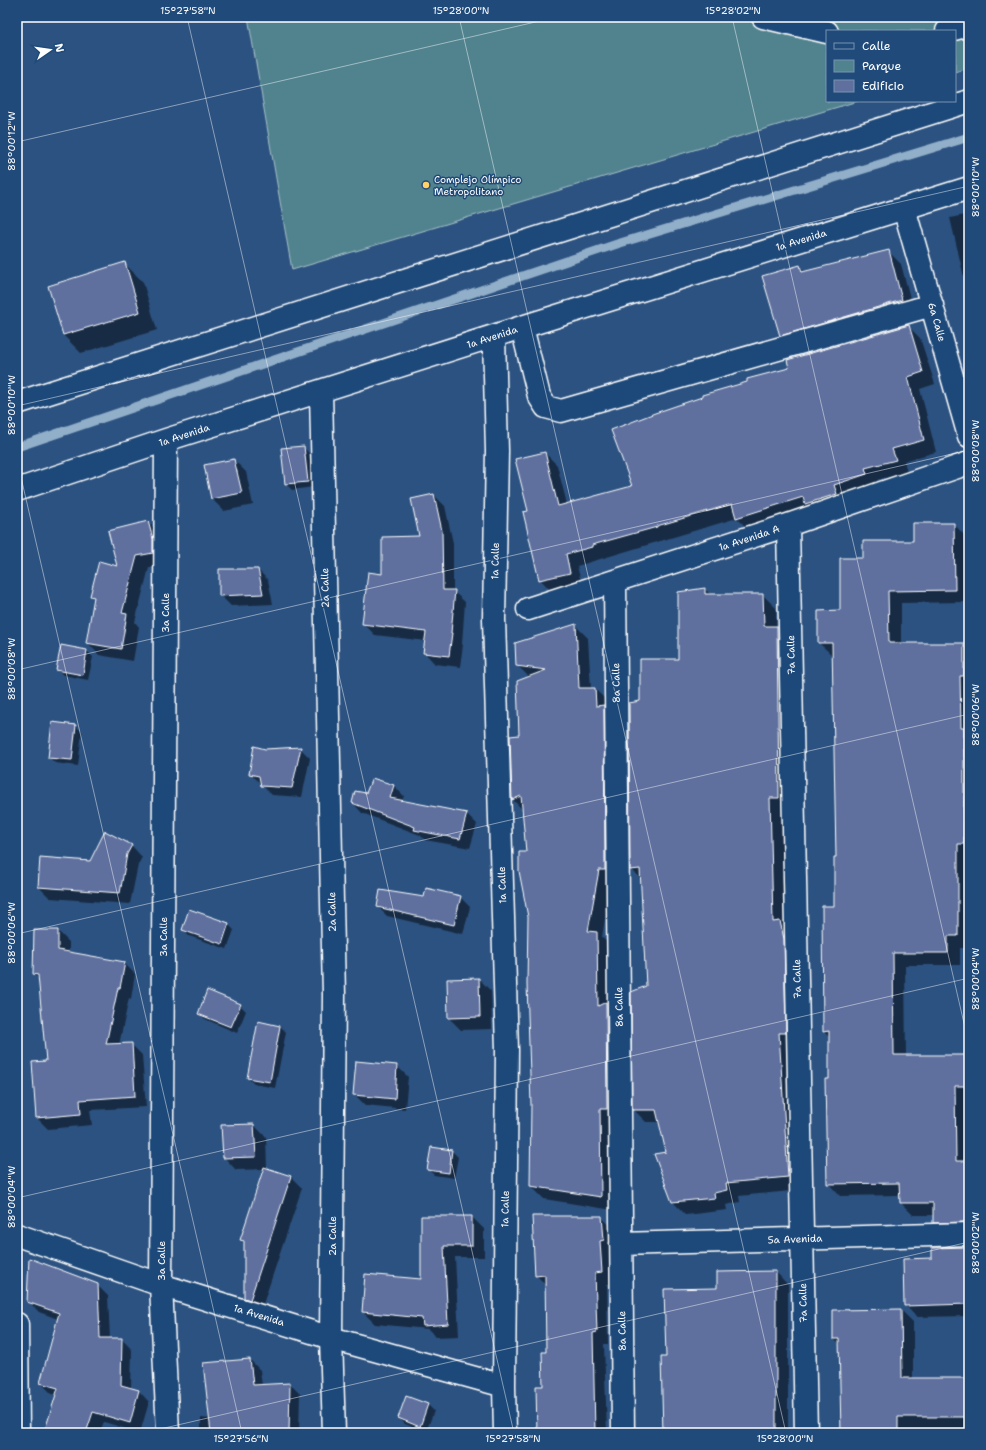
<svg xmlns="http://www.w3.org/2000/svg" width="986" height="1450" font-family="'Shantell Sans',sans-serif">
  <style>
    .green { fill: #51838f; stroke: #a8c1c7 }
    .shadow { fill: #0007 }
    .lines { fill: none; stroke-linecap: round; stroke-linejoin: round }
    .stream { stroke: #92afc9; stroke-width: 9 }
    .building { fill: #5f709f; stroke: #fff }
    .minor-casing { stroke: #fff; stroke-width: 25 }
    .minor { stroke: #1f4a7a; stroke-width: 22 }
    .ticks { fill: none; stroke: #fff; stroke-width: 1; stroke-opacity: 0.45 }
    .poi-dot { fill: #ffd166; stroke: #1f4a7a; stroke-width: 1.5 }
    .labels { text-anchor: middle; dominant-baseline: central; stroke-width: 3; stroke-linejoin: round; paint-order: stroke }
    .poi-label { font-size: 10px; fill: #fff; stroke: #1f4a7a; text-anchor: start }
    .street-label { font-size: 10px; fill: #fff; stroke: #1f4a7a }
    .neatline { fill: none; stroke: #fff; stroke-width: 1.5 }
    .ticks-label { font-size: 10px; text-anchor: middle; fill: #fff }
  </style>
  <rect width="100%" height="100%" fill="#2c5281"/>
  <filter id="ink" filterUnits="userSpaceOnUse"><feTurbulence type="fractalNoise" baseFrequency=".025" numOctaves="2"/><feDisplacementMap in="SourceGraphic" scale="8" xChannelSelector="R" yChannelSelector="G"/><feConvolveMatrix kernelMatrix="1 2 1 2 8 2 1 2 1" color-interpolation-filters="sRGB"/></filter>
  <g filter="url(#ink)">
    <!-- green -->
    <path class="green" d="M248,17H969V68L955,72V31H827V101H858L292,270Z"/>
    <!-- shadow -->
    <path class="shadow" d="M969,214V309L965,291L967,290L950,218Z
      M889,252L901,264L914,313L793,347L780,335L800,266L806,272Z
      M125,264L143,282L157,330L81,353L63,335Z
      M908,326L920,338L935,384L920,389L936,452L904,461L907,472L877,480L878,486L749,530L737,518L577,566L582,585L552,592L540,579L529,511L545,453L557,465L567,504L633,486L790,369Z
      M303,447L309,453L313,487L292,490L286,484Z
      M234,460L246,472L253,505L224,511L212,499Z
      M434,495L445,506L453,543V591L465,602L462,644L463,645L460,667L435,664L424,652L426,641L375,635L364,624L383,575L420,537Z
      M148,522L160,534L165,565L149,568L135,622L139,627L133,661L99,655L87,642L95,599L91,595L118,567Z
      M954,524L966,537L967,602L901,603V644H963L969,649V948H960V965H905L906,1056H969V1098H968L969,1234L946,1235L934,1222V1215H913L901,1203L900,1195L840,1196L828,1183L830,1080V1038L823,1031L836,907L837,858L833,655H832L819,643L841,611L864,559L914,542Z
      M258,570L268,580L273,604L231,606L220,595Z
      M705,589L711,595H763L776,608V627L790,640L792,811H782L785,927L792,935L801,1190L739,1196L740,1202L726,1205L727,1210L686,1215L673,1202L668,1153L660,1122H646L633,1109L647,987L642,880L631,869L641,702L679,660Z
      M575,625L588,638L591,689H595L608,702L611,883L602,937L610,946L613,1210L544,1199L531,1186L532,1105L527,853L523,810L513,800L511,737L520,736L529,677L517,665Z
      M87,651L93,657L88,680L63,675L57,669Z
      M76,726L82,732L78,766L55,763L49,757Z
      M485,741L491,747V769L487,765Z
      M300,748L310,758L302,797L272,795L250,773L265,750Z
      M373,779L394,786L404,796L402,801L467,814L477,824L470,848L425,840L420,835L362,813L353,803L367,795Z
      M105,832L132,846L142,857L138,865L130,904L50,898L39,887L90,862Z
      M460,897L470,907L463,934L387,916L378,907L425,898Z
      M228,924L234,930L227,949L189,936L183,930Z
      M58,931L69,942V953L124,963L135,974L131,999L129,998L119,1045L131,1044L142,1055L146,1107L90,1110L92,1125L48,1129L37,1118L48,1062L40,980L34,974Z
      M479,979L491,991L492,1029L461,1030L449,1018Z
      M240,1005L246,1011L237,1033L205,1019L199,1014Z
      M280,1026L286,1032L275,1088L254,1084L248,1078Z
      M397,1066L408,1077L405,1109L365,1105L354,1094Z
      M254,1125L266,1137L267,1169L291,1177L302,1188L261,1310L257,1309L245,1297V1244L241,1240L265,1169L236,1170L224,1157Z
      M452,1151L458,1157L454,1178L434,1175L428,1169Z
      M422,1217H472L484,1229V1257H455L459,1336L436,1337L428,1329L375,1324L363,1312L422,1280Z
      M601,1217L614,1229V1284H607L608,1344H604L607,1433H538L544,1387L547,1353L546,1285L536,1275Z
      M968,1252L969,1253V1316L917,1317L905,1305L933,1259Z
      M776,1272L788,1285V1433H664L667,1358L718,1289Z
      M97,1285L108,1296L110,1339H122L132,1350L131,1389L139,1391L149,1402L140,1433L104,1422L100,1433H48L57,1395L52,1394L41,1383L58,1319L39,1312L28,1301Z
      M901,1310L913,1322V1379H969V1433H841L840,1345L834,1339Z
      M250,1360L260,1370L262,1386L290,1384L300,1394L299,1433H201V1418L210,1419Z
      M407,1397L428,1405L434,1411L426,1432L405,1424L399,1418Z"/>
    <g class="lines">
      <!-- stream -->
      <path class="stream" d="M17,447L617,244L969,137"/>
    </g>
    <!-- building -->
    <path class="building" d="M889,250L902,300L780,336L762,276L800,265L802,272Z
      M125,262L140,312L63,335L48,286Z
      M909,325L923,372L908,377L924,440L892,449L896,460L865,468L867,474L834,485L837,494L805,504L803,497L736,518L732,504L657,526V527L592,545V547L566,554L570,573L539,580L523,512L528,511L515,459L545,452L558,506L632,486L611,430L655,413L702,397V395L747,382V379L789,368L787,360Z
      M304,446L308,482L285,484L281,448Z
      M234,459L242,493L211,499L204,465Z
      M434,494L442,531L443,590H455L451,633H452L449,656L423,653L426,632L362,624L368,572L382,574V537L419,536L411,499Z
      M148,521L153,539V553L137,556L122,613L127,614L121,649L86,643L94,597L90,596L99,561L117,566L108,531Z
      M913,523H954L955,590L888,591L889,643H964V676H960L961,728H964V844H958V936H948V953H893L894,1055H969V1086H955L956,1161H969V1217H967V1222L933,1223V1203H900L899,1183L827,1184L825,1079H829V1031L823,1032L822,906H834V857H836L832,643H818V611L840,610V558H863V541H913Z
      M219,569H258L263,594L219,596Z
      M705,588V594H763L764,626H777L779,798H770L773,922L780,921L784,939L786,1033H779L788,1177L726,1183L727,1190L714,1193L715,1198L672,1202L654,1154L666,1152L656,1110H632L631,992L646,986L640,869L630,870L629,703L640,701V659H678V592Z
      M576,624L579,688H595L596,706L604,705L605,870H599L588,931L597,932L598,1006L606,1002L607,1109H600L601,1197L530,1186L531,1105L527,984L528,917L519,871V852H526L521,796L512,800L510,736L519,735L517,681L546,670L516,666L515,643Z
      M61,645L87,650L83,675L56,670Z
      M52,722L76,725L72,760L48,758Z
      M254,746L265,749L301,747L292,788L261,786L259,776L249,774Z
      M372,778L394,785L390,798L467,813L460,839L414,830L415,827L352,803L355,791L366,793Z
      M105,831L132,845L127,854L120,893L38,887L40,857L90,861Z
      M426,888L461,896L454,925L377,907L380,890L424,897Z
      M189,909L229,923L222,944L182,930Z
      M34,930H58V950L125,962L120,988H118L106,1044L132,1043L135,1096L80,1100L81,1114L36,1118L32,1062L46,1061L38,975L33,974Z
      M479,978L480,1017L448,1018L447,979Z
      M207,990L241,1004L231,1027L198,1014Z
      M258,1021L280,1026L270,1082L247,1078Z
      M356,1061L397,1065L395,1099L353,1095Z
      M254,1124L256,1157L223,1158L221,1125Z
      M431,1147L452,1150L449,1173L427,1170Z
      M264,1167L291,1176L250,1300L244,1298V1241L240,1240Z
      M421,1216H472V1246H444L448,1324L423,1326L422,1318L362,1312L365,1274L421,1279Z
      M532,1216H602L604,1240L600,1241L602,1272L595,1273L597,1332L593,1333L595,1433H537L536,1386H543L542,1352H546L545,1275L535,1276Z
      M968,1247L969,1304L904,1306L903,1259L932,1258V1248Z
      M29,1258L98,1284L100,1338H122L121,1385L139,1390L130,1423L93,1412L86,1433H44L58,1388L40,1383L59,1313L27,1302Z
      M776,1271V1433H663L661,1357H666L664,1289L717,1288V1272Z
      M901,1309L902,1378H969V1417H898V1433H841L839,1339H833V1310Z
      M250,1359L253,1385L290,1383L289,1433H211L203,1363Z
      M406,1396L428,1404L420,1427L398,1418Z"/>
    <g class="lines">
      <!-- minor casing -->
      <g class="minor-casing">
        <path id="minor" d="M763,17L827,32
          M947,31L969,25
          M904,208L969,436
          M522,327L539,396L546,407L561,411L932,305
          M494,337L497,451L494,619L507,1050L504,1386L505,1433
          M321,391L334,995L331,1338L334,1433
          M17,403L969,101
          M166,440L161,1285L168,1433
          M17,490L166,440L522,327L969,188
          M788,525L806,1433
          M615,582L623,1433
          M528,609L788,525L969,463
          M17,1235L161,1285L331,1338L504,1386
          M621,1244L969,1234
          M17,1324L18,1433"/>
      </g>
      <!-- minor -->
      <use href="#minor" class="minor"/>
    </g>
  </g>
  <!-- ticks -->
  <path class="ticks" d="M187,17L514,1433M459,17L786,1433M732,17L969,1045M17,142L557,17M17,406L969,186M17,460L242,1433M17,670L969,450M17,934L969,714M17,1198L969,978M143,1433L969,1242"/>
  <!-- markers -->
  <circle class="poi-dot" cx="426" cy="185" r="4"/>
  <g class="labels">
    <!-- poi labels -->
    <g class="poi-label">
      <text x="434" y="179">Complejo Olímpico<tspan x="434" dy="12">Metropolitano</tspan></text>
    </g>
    <!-- street labels -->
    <g class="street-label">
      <text transform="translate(801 240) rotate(-17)">1a Avenida</text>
      <text transform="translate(937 322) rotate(74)">6a Calle</text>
      <text transform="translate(492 337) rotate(-18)">1a Avenida</text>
      <text transform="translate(184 435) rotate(-18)">1a Avenida</text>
      <text transform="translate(749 538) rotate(-18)">1a Avenida A</text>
      <text transform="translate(495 561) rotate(-89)">1a Calle</text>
      <text transform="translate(325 588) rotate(-91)">2a Calle</text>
      <text transform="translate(165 613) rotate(-90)">3a Calle</text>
      <text transform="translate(791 655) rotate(-91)">7a Calle</text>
      <text transform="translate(616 683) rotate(-91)">8a Calle</text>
      <text transform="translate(502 885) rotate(-92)">1a Calle</text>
      <text transform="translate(332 912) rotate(-91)">2a Calle</text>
      <text transform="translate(163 937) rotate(-90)">3a Calle</text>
      <text transform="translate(797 979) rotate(-91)">7a Calle</text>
      <text transform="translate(619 1007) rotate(-91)">8a Calle</text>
      <text transform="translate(505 1209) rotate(-89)">1a Calle</text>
      <text transform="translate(332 1236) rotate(-90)">2a Calle</text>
      <text transform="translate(795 1239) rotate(-2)">5a Avenida</text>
      <text transform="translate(161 1261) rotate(-90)">3a Calle</text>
      <text transform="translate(803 1303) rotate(-91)">7a Calle</text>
      <text transform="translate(259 1315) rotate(17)">1a Avenida</text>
      <text transform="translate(622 1331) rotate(-91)">8a Calle</text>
    </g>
  </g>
  <!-- margin -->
  <rect width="986" height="1450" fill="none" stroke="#1f4a7a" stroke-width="44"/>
  <!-- legend -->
  <rect x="826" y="30" width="130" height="72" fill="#1f4a7a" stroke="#7992af"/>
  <rect x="834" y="43" width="20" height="6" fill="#1f4a7a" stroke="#7992af"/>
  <text x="862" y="50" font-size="12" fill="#ffffff">Calle</text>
  <rect x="834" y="60" width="20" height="12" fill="#51838f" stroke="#7992af"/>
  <text x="862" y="70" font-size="12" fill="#ffffff">Parque</text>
  <rect x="834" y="80" width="20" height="12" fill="#5f709f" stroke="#7992af"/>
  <text x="862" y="90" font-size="12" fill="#ffffff">Edificio</text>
  <!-- north arrow -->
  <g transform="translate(50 50) rotate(77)" stroke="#1f4a7a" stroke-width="3" paint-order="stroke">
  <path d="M0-3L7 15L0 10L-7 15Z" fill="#ffffff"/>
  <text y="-6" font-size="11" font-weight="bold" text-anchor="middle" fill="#ffffff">N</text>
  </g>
  <rect x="22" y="22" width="942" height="1406" class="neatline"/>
  <g class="ticks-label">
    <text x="188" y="14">15°27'58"N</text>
    <text x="461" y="14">15°28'00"N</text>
    <text x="733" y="14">15°28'02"N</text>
    <text transform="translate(11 141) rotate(-90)" y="4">88°00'12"W</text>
    <text transform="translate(975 187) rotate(-90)" y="4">88°00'10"W</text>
    <text transform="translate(11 405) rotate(-90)" y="4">88°00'10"W</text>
    <text transform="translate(975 451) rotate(-90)" y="4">88°00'08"W</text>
    <text transform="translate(11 669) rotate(-90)" y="4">88°00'08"W</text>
    <text transform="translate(975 715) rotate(-90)" y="4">88°00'06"W</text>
    <text transform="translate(11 933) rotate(-90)" y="4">88°00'06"W</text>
    <text transform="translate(975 979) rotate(-90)" y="4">88°00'04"W</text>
    <text transform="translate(11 1197) rotate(-90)" y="4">88°00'04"W</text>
    <text transform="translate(975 1243) rotate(-90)" y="4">88°00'02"W</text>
    <text x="241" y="1442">15°27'56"N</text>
    <text x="513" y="1442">15°27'58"N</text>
    <text x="785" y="1442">15°28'00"N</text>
  </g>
</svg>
